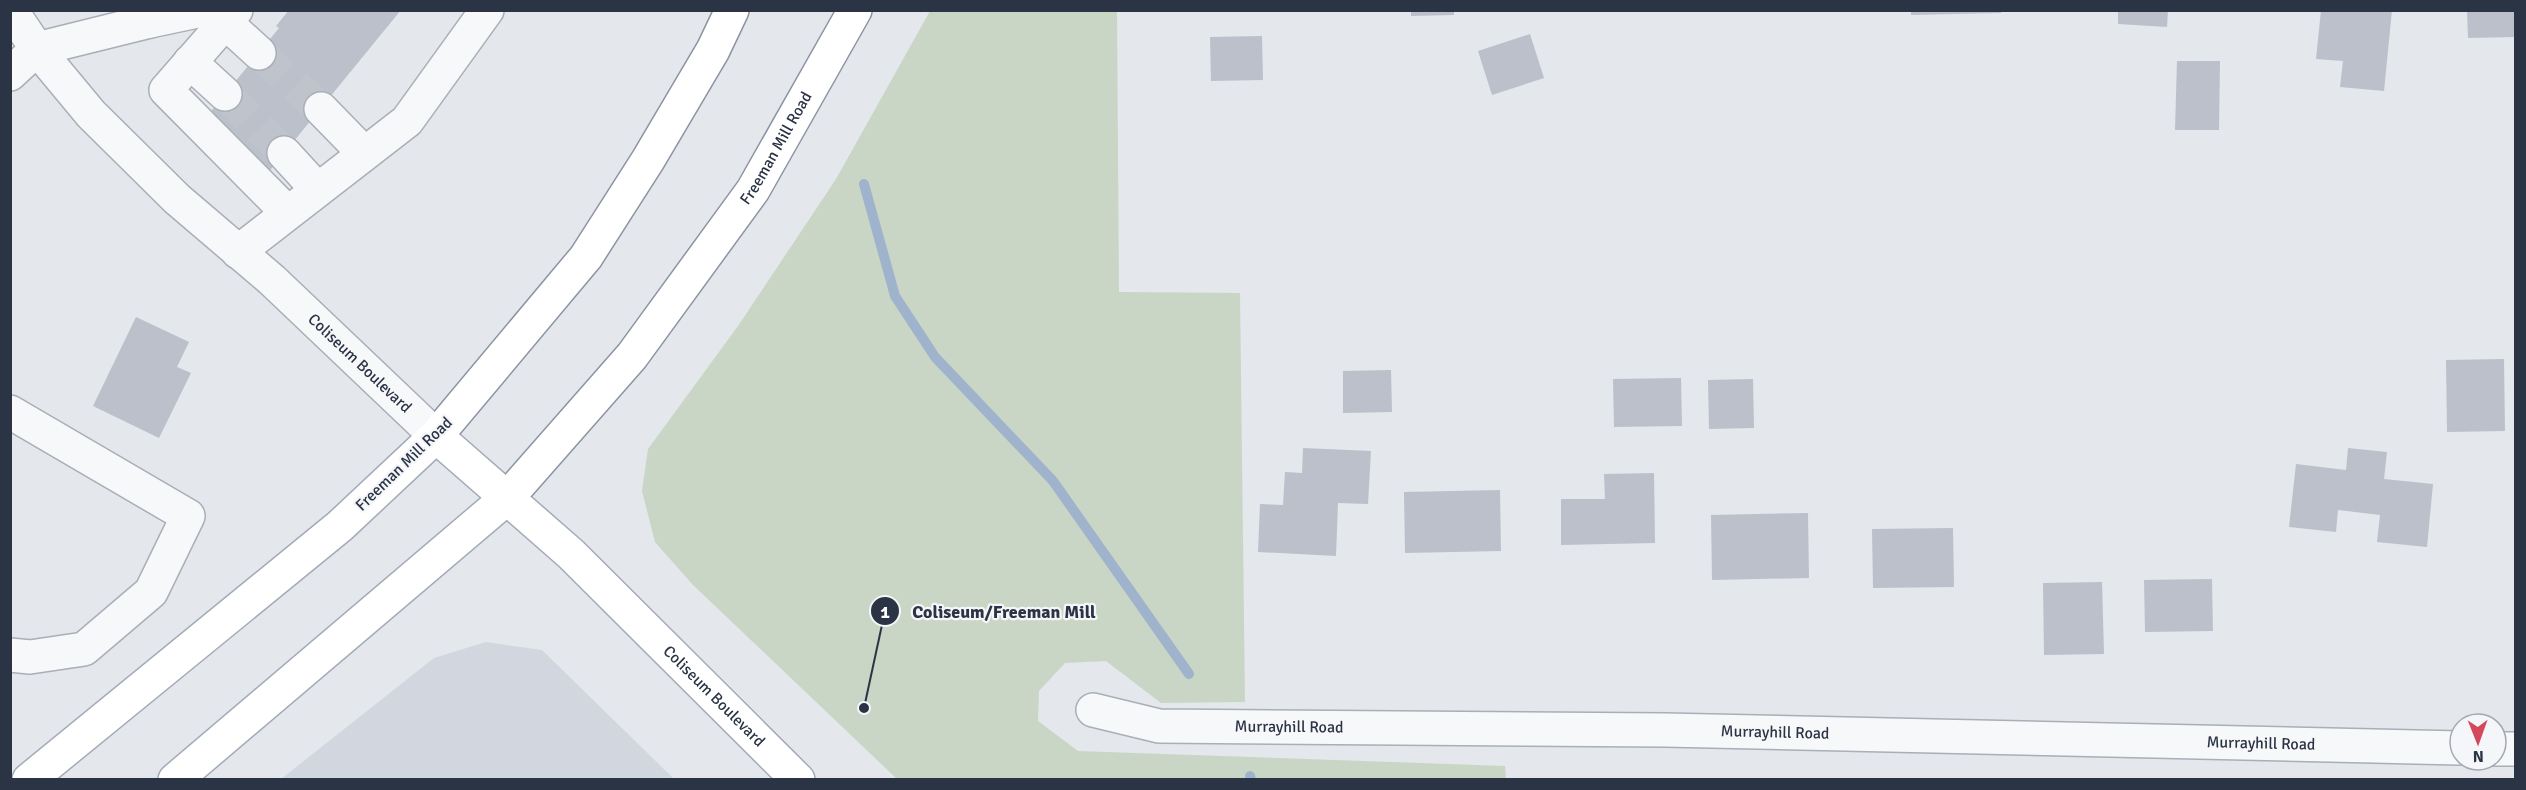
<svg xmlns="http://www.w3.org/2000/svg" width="2526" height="790" font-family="Signika,sans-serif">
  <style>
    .built { fill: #d2d6de }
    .green { fill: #c9d6c5 }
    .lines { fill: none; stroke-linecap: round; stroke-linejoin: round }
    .stream { stroke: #9fb4cc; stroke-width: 10 }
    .building { fill: #bbc0ca }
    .minor-tunnel { stroke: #bfc3cb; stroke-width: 33; stroke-dasharray: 33 16; stroke-linecap: butt }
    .minor-casing { stroke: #a9aeb7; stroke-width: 36 }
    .major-casing { stroke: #a3abb8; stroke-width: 36 }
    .highway-casing { stroke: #8b94a3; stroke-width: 36 }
    .minor { stroke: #f7f8fa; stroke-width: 33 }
    .major { stroke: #fff; stroke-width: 33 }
    .highway { stroke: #fff; stroke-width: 33 }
    .labels { text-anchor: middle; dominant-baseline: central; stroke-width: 4.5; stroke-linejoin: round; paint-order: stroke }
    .street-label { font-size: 16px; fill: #2b3445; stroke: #f4f6f9 }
    .leader { fill: none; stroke: #2b3445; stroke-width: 2 }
    .callout-dot { fill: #2b3445; stroke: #f4f6f9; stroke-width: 2 }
    .mark-label { font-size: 18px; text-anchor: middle; font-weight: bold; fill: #fff }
    .callout-label { font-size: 18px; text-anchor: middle; font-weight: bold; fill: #2b3445; stroke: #f4f6f9; stroke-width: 4.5; stroke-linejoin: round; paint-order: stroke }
  </style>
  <rect width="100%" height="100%" fill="#e4e7ec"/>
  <!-- built -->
  <path class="built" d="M486,642L542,650L674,779H281L434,658Z"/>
  <!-- green -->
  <path class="green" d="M930,11H1117L1119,292L1240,293L1245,702L1161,703L1106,661L1065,663L1039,691L1038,721L1078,751L1505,766L1506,779H897L693,585L655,542L642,491L648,449L738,326L836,179Z"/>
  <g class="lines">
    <!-- stream -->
    <path class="stream" d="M864,184L895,296L935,357L1053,481L1189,674
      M1250,776L1251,780"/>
  </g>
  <!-- building -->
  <path class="building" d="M289,10H401L267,174L203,121L279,28L276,26Z
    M1411,10H1454V15L1411,16Z
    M1911,10H2001V13L1911,15Z
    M2118,10H2168L2167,27L2118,24Z
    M2321,10H2392L2384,91L2340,87L2343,61L2316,59Z
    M2467,10H2516V37L2468,38Z
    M1530,34L1544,78L1492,95L1478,51Z
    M1262,36L1263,80L1211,81L1210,37Z
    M2177,61H2220L2219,130H2175Z
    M136,317L189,342L177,367L191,373L159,438L93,406Z
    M2504,359L2505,431L2447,432L2446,360Z
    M1391,370L1392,412L1343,413V371Z
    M1681,378L1682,426L1614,427L1613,379Z
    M1753,379L1754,428L1709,429L1708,380Z
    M1303,448L1371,451L1368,504L1338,503L1336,556L1258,552L1260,504L1283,505L1285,472L1302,473Z
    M2348,448L2387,452L2384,479L2433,484L2427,547L2377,542L2380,515L2338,510L2336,532L2289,527L2296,464L2346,470Z
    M1654,473L1655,543L1561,545V499H1605L1604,474Z
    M1500,490L1501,551L1405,553L1404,492Z
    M1808,513L1809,578L1712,580L1711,515Z
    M1953,528L1954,587L1873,588L1872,529Z
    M2212,579L2213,631L2145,632L2144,580Z
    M2102,582L2104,654L2044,655L2043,583Z"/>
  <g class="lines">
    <!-- minor-tunnel -->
    <path class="minor-tunnel" d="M259,53L321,109
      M225,94L284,153"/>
    <!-- minor casing -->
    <g class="minor-casing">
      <g id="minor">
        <path id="s1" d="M11,10L37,49L91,114L177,199L272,280L436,436"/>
        <path d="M236,10L166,90L287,212"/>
        <path d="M150,21L202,10"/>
        <path d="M225,22L259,53"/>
        <path d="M190,62L225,94"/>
        <path d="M10,74L37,49L150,21L143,10"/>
        <path d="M321,109L364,153"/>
        <path d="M284,153L317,189"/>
        <path d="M238,252L407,121L487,10"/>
        <path d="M10,412L188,516L151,592L84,649L30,657L10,655"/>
        <path id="s2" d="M1093,710L1159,726L1665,730L2460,748"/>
        <path d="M2496,749H2516"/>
      </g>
    </g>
    <!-- major casing -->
    <g class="major-casing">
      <g id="major">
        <path id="s3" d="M29,780L340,526L436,436L571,554L798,780"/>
        <path d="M175,780L508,497"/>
      </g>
    </g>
    <!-- highway casing -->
    <g class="highway-casing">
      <g id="highway">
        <path d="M436,436L586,257L648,160L713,50L732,10"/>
        <path id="s4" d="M508,497L632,356L753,190L855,10"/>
      </g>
    </g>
    <!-- minor -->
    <use href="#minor" class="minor"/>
    <!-- major -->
    <use href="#major" class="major"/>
    <!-- highway -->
    <use href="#highway" class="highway"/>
  </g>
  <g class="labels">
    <!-- street labels -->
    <g class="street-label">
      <text stroke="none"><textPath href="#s4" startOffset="441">Freeman Mill Road</textPath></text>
      <text stroke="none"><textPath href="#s1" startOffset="498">Coliseum Boulevard</textPath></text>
      <text transform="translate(404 464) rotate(-44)">Freeman Mill Road</text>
      <text stroke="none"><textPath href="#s3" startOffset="914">Coliseum Boulevard</textPath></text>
      <text stroke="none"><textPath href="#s2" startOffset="198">Murrayhill Road</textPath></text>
      <text stroke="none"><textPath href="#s2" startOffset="684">Murrayhill Road</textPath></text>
      <text stroke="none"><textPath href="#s2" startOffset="1170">Murrayhill Road</textPath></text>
    </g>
  </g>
  <!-- callouts -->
  <path class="leader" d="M864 708L885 611"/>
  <g class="callout-dot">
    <circle cx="864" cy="708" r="6"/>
    <circle cx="885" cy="611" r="15"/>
  </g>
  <g class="mark-label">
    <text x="885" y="618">1</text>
  </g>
  <g class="callout-label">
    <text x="1004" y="618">Coliseum/Freeman Mill</text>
  </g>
  <!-- border -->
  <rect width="2526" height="790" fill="none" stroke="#2b3445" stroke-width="24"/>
  <!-- north arrow -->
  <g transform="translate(2478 742) rotate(179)"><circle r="28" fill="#f4f6f9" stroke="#a4a8b1" stroke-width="1.5"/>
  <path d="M0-4.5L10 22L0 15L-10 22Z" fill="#d1495b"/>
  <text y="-9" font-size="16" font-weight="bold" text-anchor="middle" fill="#2b3445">N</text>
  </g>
</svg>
